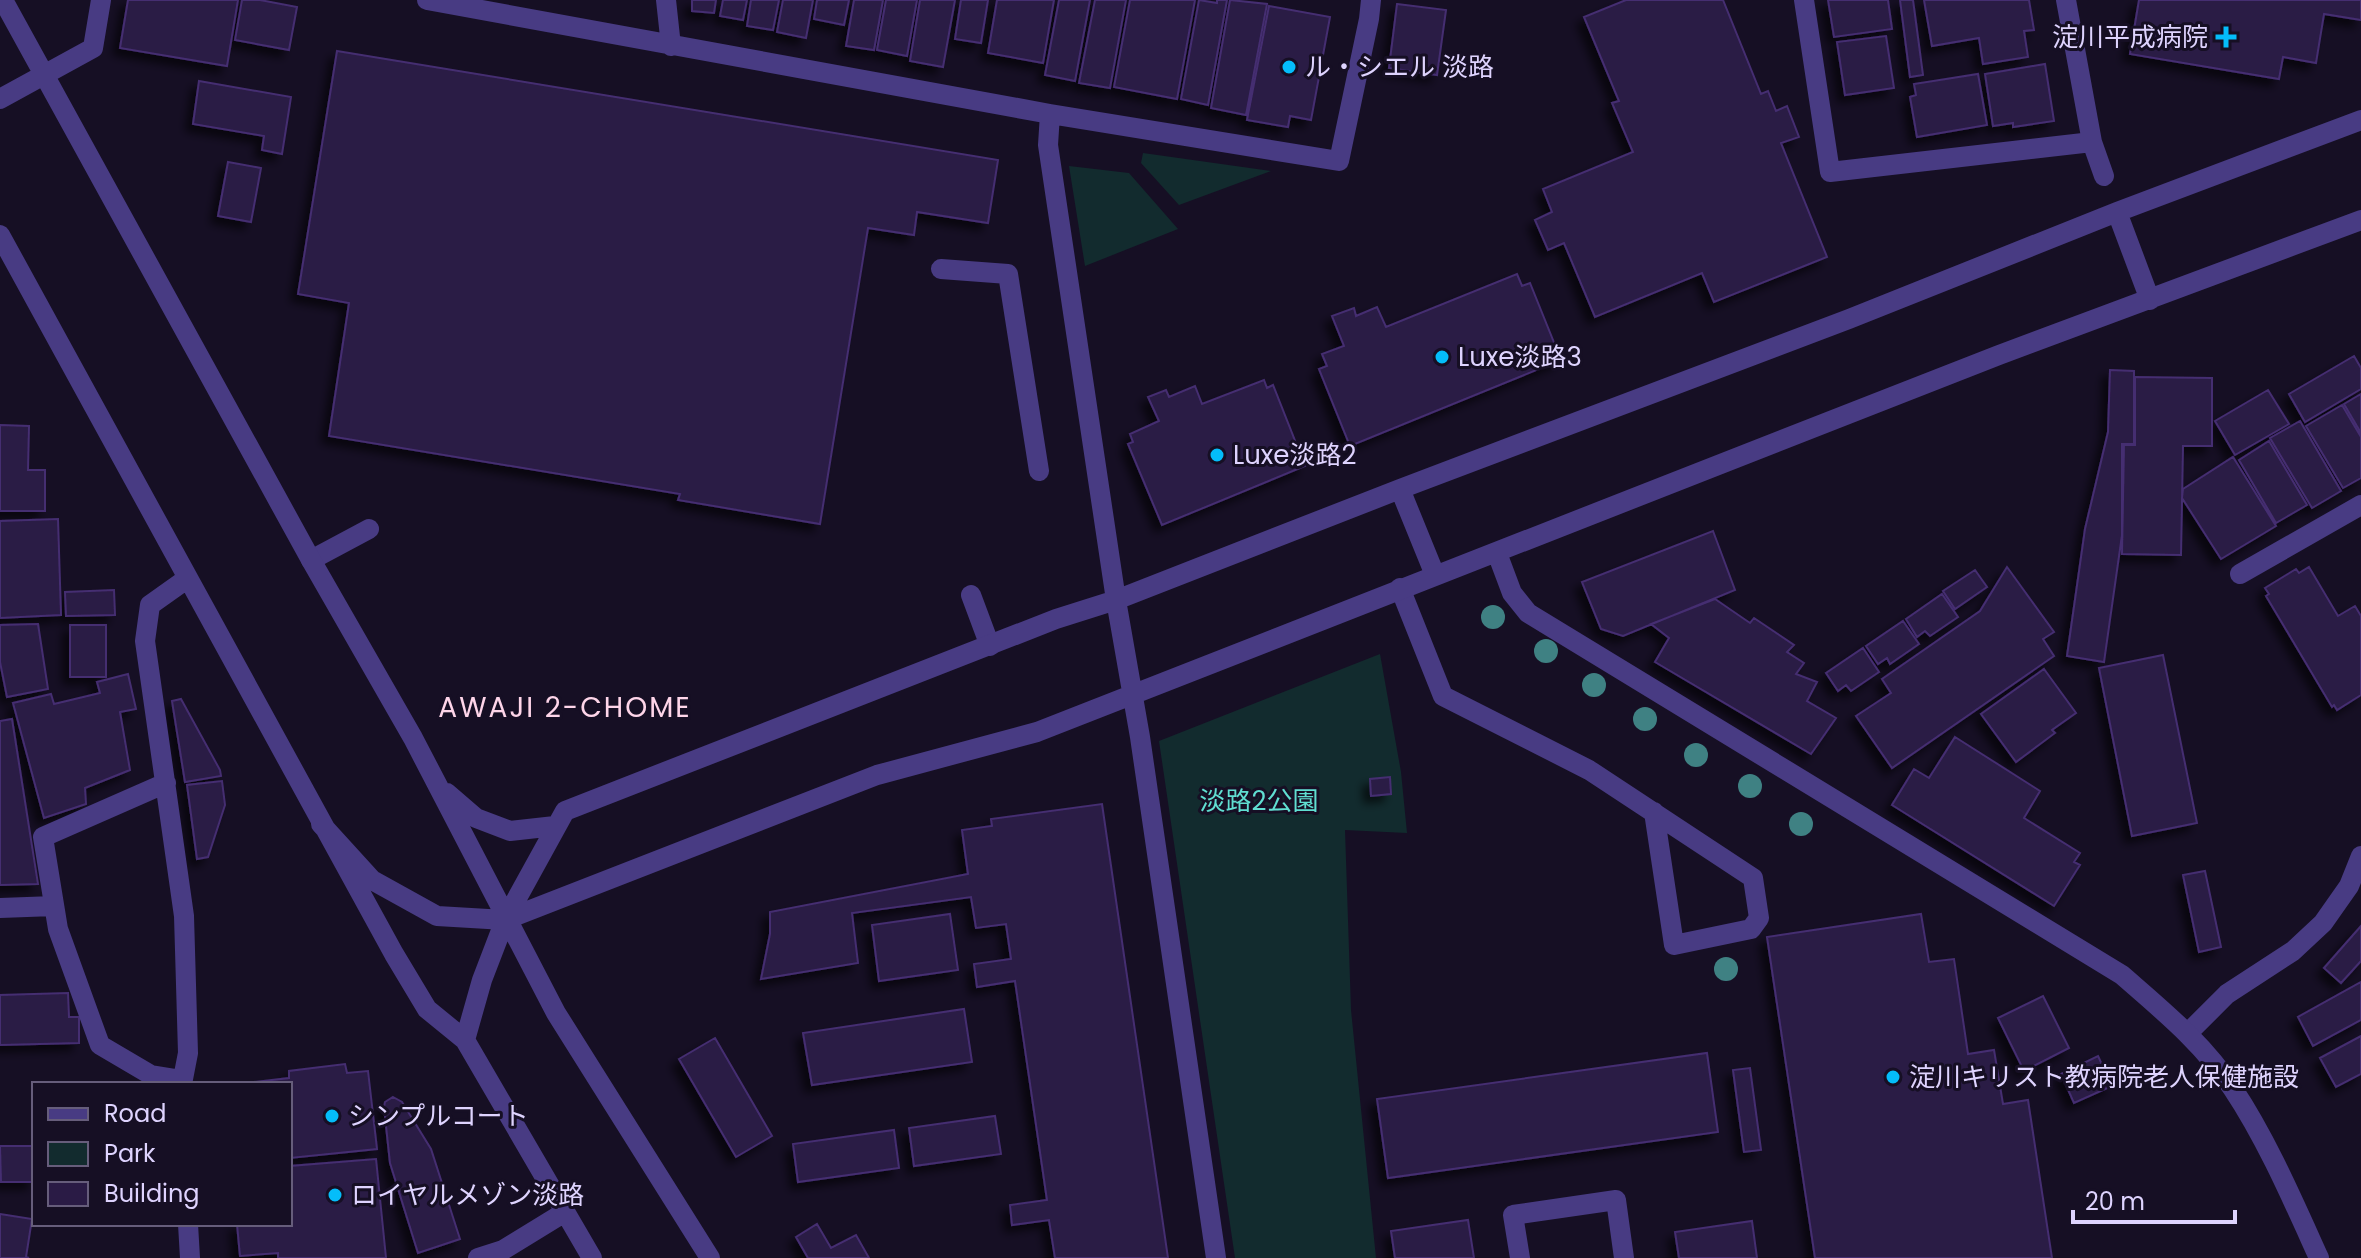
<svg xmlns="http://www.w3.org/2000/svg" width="2361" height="1258" font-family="Poppins,'Noto Sans JP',sans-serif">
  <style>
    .green { fill: #122b2e }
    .building { fill: #2a1b45; stroke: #452e71; stroke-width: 2; filter: url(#shadow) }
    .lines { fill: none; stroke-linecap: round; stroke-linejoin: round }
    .service { stroke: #483b83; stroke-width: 20 }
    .minor { stroke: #483b83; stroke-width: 20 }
    .tree { fill: #3f8183 }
    .poi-dot { fill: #04bdfa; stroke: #160f24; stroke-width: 3 }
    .labels { text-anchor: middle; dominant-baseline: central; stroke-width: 6; stroke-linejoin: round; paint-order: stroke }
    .poi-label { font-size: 26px; fill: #ded3fe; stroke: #160f24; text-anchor: start }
    .park-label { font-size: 26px; fill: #60ded1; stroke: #160f24 }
    .neighbourhood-label { font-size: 28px; letter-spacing: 2px; fill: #fed5e9; stroke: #160f24 }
  </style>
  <defs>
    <filter id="shadow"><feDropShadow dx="-7" dy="7" stdDeviation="4" flood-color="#0009"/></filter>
  </defs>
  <rect width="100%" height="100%" fill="#160f24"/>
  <!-- green -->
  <path class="green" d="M1143,153L1271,171L1179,205L1141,163Z
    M1069,166L1129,173L1178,229L1085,266Z
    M1380,654L1401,772L1407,833L1345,830L1351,1010L1376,1258H1235L1159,741Z"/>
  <!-- building -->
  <path class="building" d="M128,0H238L227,66L120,48Z
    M242,0H260L297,7L289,50L235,40Z
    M692,0H716L714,13L692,11Z
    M723,0H747L743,20L720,16Z
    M751,0H779L773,30L747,26Z
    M783,0H813L806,38L777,32Z
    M817,0H849L844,25L814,19Z
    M854,0H883L874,50L846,46Z
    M886,0H917L907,56L877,50Z
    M920,0H955L943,67L910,61Z
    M961,0H988L981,43L955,39Z
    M997,0H1054L1043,63L988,53Z
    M1059,0H1090L1075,81L1045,75Z
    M1095,0H1126L1110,88L1079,83Z
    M1130,0H1195L1177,99L1114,87Z
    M1199,0L1217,3V0H1227L1208,105L1181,99Z
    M1230,0L1267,4L1246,115L1211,108Z
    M1626,0H1723L1761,94L1768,91L1776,111L1787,106L1799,137L1781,143L1827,257L1714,302L1702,273L1595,317L1564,243L1548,250L1535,220L1552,212L1543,189L1633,152L1612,103L1619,101L1584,17Z
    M1828,0H1888L1892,29L1834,37Z
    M1900,0H1913L1923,75L1910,77Z
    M1924,0H2029L2034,30L2024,31L2028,57L1983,64L1979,38L1932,46Z
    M2139,0H2361V20L2324,14L2316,63L2283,57L2279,79L2130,54Z
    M1397,4L1446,10L1437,75L1389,68Z
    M1269,6L1330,17L1311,120L1290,116L1288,127L1247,120Z
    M1886,36L1894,88L1845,95L1837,42Z
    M337,51L998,160L988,223L917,212L914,235L868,228L820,524L678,500L680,494L329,436L349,303L298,294Z
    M2045,64L2054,121L2013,127V123L1993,126L1985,74Z
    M1978,74L1987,125L1917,137L1910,97L1916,95L1914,84Z
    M199,81L291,97L282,154L262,150L264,136L193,124Z
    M228,162L261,168L251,222L218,216Z
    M1517,274L1522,286L1530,283L1561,360L1350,446L1319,369L1327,366L1322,354L1344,346L1332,316L1354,308L1356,316L1377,307L1386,327Z
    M2354,356L2361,368V389L2305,422L2289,394Z
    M2110,370L2134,371V444H2122V535L2104,662L2067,656L2085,529L2108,432Z
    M2135,377L2212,378V446H2183L2181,555L2122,554L2124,445H2135Z
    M1264,380L1267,388L1273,385L1305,466L1162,525L1128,444L1133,442L1130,434L1159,421L1148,397L1166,390L1169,397L1195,386L1202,404Z
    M2268,390L2289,424L2235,455L2215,421Z
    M2361,394V433L2344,404Z
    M2342,405L2361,437V478L2343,488L2306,426Z
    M2300,421L2341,491L2312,508L2270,438Z
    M0,425L29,426L28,470H45V511H0Z
    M2269,441L2307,505L2276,523L2239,460Z
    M2233,457L2276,526L2221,559L2182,498L2183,489Z
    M58,519L61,615L0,618V521Z
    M1713,531L1735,590L1623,636L1601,629L1582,582Z
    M2007,567L2054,632L2043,639L2054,656L1892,768L1856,716L1891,693L1882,679L1980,611Z
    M2309,567L2338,616L2355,606L2361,616V695L2337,710L2334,705L2332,707L2266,596L2269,594L2265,588L2296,569L2299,573Z
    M1975,570L1987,587L1955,609L1943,591Z
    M114,590L115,615L66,616L65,592Z
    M1942,594L1958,617L1930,636L1925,631L1917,637L1906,619Z
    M1715,599L1750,623L1754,618L1794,645L1787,652L1804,663L1796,674L1817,682L1807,701L1836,718L1811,754L1655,662L1669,638L1651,624Z
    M1903,621L1919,644L1890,664L1887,658L1878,664L1866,646Z
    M38,624L48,689L7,697L0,662V625Z
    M70,625H106V677H70Z
    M1863,648L1879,672L1851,691L1846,685L1838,691L1826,673Z
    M2163,655L2197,823L2132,836L2099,668Z
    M2044,669L2076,713L2052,730L2055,733L2016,762L1981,714Z
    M128,674L136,709L120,712L130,770L85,788L86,804L44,818L13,703L51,694L54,704L100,693L97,682Z
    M181,699L220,770L221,776L185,782L172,701Z
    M12,719L38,884L0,885V721Z
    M1955,737L2040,791L2024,818L2080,853L2074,862L2080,865L2054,906L1892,805L1914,769L1929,778Z
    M1390,777L1391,794L1371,796L1370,779Z
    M222,781L225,805L208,857L197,859L187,785Z
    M1102,804L1168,1258H1055L1049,1220L1012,1225L1010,1205L1047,1200L1015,981L977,987L974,964L1011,959L1006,924L976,928L971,897L852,913L858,963L761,979L770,934V912L968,874L962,830L992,826L991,819Z
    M2205,871L2221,947L2199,952L2183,875Z
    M950,914L958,970L879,981L872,925Z
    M1921,914L1929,962L1954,959L1968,1054L1994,1050L2003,1104L2028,1100L2052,1258H1815L1767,937Z
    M2361,926V961L2341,983L2324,968Z
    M2361,982V1020L2313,1046L2298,1017Z
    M68,993L69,1017H79V1043L0,1045V995Z
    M2043,996L2069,1048L2024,1071L1998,1018Z
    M964,1009L972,1062L812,1085L803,1033Z
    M2361,1036V1074L2336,1087L2320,1058Z
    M715,1038L772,1136L736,1157L679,1059Z
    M1707,1053L1718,1132L1388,1178L1377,1099Z
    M2098,1056L2112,1086L2074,1103L2061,1074Z
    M345,1064L347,1073L368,1071L377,1149L290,1158V1084H236L289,1078V1071Z
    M1750,1068L1761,1150L1744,1152L1733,1070Z
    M393,1097L402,1102L431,1149L460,1239L418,1253L390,1163L384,1107L385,1102Z
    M995,1116L1001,1154L914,1166L909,1128Z
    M894,1130L899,1168L798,1182L793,1144Z
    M0,1146H34V1182H1Z
    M376,1159L386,1258H278V1253L240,1256L237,1224H290V1166Z
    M0,1214L32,1219L26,1257L29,1258H0Z
    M1468,1220L1474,1258H1395L1391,1231Z
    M1752,1221L1757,1258H1679L1675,1232Z
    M817,1224L831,1248L856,1235L869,1258H808L796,1237Z"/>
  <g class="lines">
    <!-- service -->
    <path class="service" d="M1804,0L1830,172L2092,142
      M2066,0L2092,142L2104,176
      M941,269L1008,274L1039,471
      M311,560L369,529
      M1400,588L1443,696L1589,770L1753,878L1759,918L1751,929L1674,945L1654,812
      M971,595L990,646
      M2188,1033L2227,994L2293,951L2323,923L2349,886L2361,856
      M1520,1258L1513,1215L1616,1200L1624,1258"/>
    <!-- minor -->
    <path class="minor" d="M3,0L311,560L413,738L556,1013L710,1258
      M427,0L1050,114L1339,161L1369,19L1371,0
      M666,0L671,46
      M0,99L93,48L101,0
      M1050,114L1048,145L1116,600L1140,737L1216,1258
      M2117,212L2150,300
      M0,235L394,954L427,1009L465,1040L592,1258
      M1400,489L1435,575
      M1497,553L1512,593L1528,613L2122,975C2162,1010 2204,1044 2233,1089C2267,1140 2294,1203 2319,1258
      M2240,574L2361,505
      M166,783L43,837L58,929L100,1045L151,1075L182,1080
      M447,793L476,818L510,831L555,826
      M321,824L372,880L437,916L505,920L877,775L1037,732L1999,355L2361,220
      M0,908L54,906
      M465,1040L482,980L505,920L565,811L1056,619L1116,600L1400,489L1849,319L2117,212L2361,120
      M182,1084L188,1053L184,916L145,641L150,605L188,578
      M188,1224L190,1258
      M478,1258L503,1250L565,1212"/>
  </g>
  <!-- trees -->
  <g class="tree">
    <circle cx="1493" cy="617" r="12"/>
    <circle cx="1546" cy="651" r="12"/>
    <circle cx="1594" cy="685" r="12"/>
    <circle cx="1645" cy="719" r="12"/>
    <circle cx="1696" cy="755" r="12"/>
    <circle cx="1750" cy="786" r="12"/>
    <circle cx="1801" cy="824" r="12"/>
    <circle cx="1726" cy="969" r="12"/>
  </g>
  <!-- markers -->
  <g class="poi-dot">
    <path d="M2222 25h8v8h8v8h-8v8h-8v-8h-8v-8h8z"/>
    <circle cx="1289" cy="67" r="8"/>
    <circle cx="1442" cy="357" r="8"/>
    <circle cx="1217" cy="455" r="8"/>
    <circle cx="1893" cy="1077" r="8"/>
    <circle cx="332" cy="1116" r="8"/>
    <circle cx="335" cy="1195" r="8"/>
  </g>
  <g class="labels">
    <!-- poi labels -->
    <g class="poi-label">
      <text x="2208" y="37" text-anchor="end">淀川平成病院</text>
      <text x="1305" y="67">ル・シエル 淡路</text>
      <text x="1458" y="357">Luxe淡路3</text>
      <text x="1233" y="455">Luxe淡路2</text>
      <text x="1909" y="1077">淀川キリスト教病院老人保健施設</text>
      <text x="348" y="1116">シンプルコート</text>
      <text x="351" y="1195">ロイヤルメゾン淡路</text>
    </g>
    <!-- park labels -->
    <g class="park-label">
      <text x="1259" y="801">淡路2公園</text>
    </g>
    <!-- neighbourhood labels -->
    <g class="neighbourhood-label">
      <text x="565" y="707">AWAJI 2-CHOME</text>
    </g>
  </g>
  <!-- legend -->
  <rect x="32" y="1082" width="260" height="144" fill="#160f24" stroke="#665d7b" stroke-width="2"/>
  <rect x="48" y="1108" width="40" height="12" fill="#483b83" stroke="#665d7b" stroke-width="2"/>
  <text x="104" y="1122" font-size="24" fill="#ded3fe">Road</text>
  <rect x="48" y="1142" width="40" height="24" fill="#122b2e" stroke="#665d7b" stroke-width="2"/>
  <text x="104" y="1162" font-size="24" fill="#ded3fe">Park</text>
  <rect x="48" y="1182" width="40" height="24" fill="#2a1b45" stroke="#665d7b" stroke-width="2"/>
  <text x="104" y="1202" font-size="24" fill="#ded3fe">Building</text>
  <!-- scale -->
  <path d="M2073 1210v12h162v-12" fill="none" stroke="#ded3fe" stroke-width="4"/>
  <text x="2085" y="1210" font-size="24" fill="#ded3fe" stroke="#160f24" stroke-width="6" paint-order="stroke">20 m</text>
</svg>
